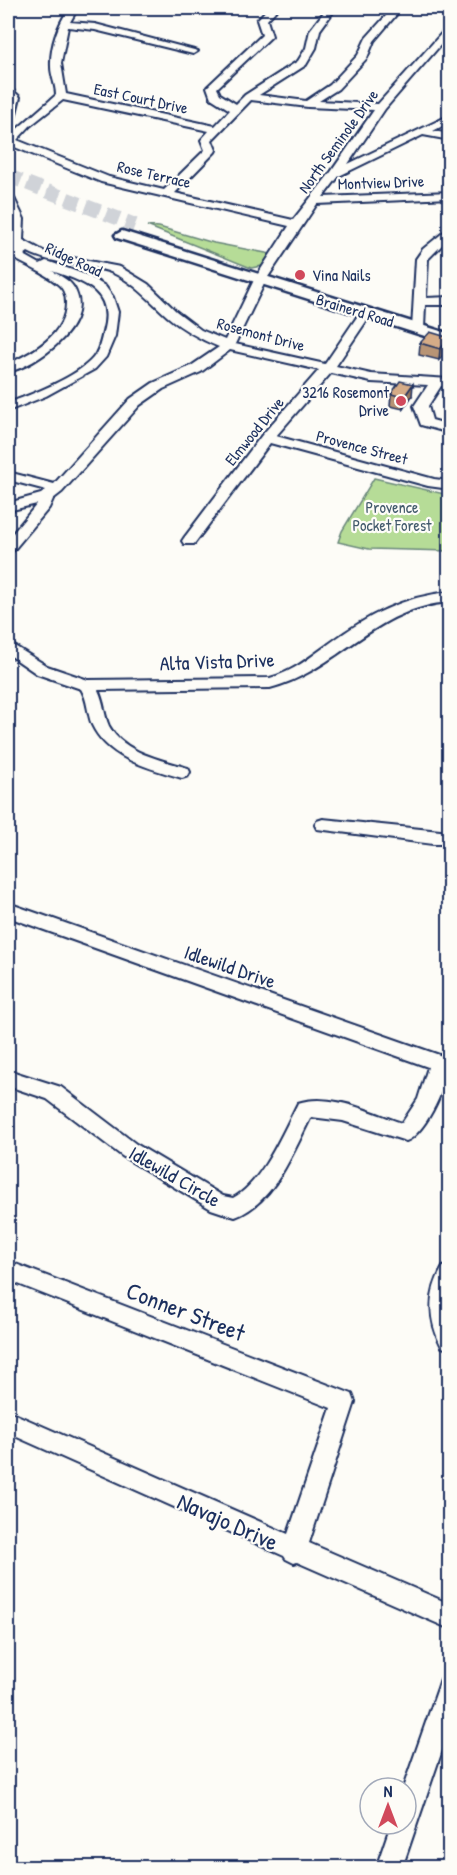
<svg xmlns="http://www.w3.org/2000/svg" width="457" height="1875" font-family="'Patrick Hand',sans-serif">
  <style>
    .green { fill: #b6dc97; stroke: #68867a; stroke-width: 1.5 }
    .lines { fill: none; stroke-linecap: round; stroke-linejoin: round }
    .major-tunnel { stroke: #d0d3d8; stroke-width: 14; stroke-dasharray: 14 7; stroke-linecap: butt }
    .minor-casing { stroke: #1b2f5e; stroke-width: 4 }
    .major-casing { stroke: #1b2f5e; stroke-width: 5 }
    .minor { fill: #fdfcf7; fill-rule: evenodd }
    .major { fill: #fdfcf7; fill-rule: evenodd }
    .wall { fill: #b89474; stroke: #1b2f5e; stroke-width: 1.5 }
    .shaded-wall { fill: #96785e; stroke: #1b2f5e; stroke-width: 1.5 }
    .building { fill: #d6ac87; stroke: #1b2f5e; stroke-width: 1.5 }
    .poi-dot { fill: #d1495b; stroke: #fdfcf7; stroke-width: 2 }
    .labels { text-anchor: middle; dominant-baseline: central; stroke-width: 4.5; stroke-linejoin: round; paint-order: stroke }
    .far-street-label { font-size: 16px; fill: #1b2f5e; stroke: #fdfcf7 }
    .far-poi-label { font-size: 16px; fill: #1b2f5e; stroke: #fdfcf7; text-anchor: start }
    .far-park-label { font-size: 16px; fill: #425a6c; stroke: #fdfcf7 }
    .street-label { font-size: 20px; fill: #1b2f5e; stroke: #fdfcf7 }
    .near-street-label { font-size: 24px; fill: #1b2f5e; stroke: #fdfcf7 }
  </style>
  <rect width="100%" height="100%" fill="#fdfcf7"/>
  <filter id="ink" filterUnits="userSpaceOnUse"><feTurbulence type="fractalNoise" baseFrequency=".0167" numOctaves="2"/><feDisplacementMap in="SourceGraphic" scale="12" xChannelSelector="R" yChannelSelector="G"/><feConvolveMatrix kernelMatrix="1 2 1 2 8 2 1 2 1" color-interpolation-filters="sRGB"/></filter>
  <g filter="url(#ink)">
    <!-- green -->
    <path class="green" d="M147,226L159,227L214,243L271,254L262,266L251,268Z
      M374,478L449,495V551L369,549L338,542L342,531Z"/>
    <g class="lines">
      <!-- major-tunnel -->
      <path class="major-tunnel" d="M8,176L135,225"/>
      <!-- minor casing -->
      <g class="minor-casing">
        <path id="minor" d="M69,8H78L70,22L95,24L198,51L193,54L95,30L68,27L61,63L66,94L215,126L230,110L211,98L207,87L262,35L257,20L268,8H278L267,20L272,36L217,88L220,94L236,104L245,95L298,61L306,48L310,30L327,8H336L320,30L316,48L306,65L259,95L306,101L330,85L358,55L366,38L393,8H402L374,41L367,58L338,89L319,101L378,104L450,24V34L385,109L348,164L450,115V122L433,131L450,134V140L423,135L339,176L323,197L450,192V198L317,204L266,280L235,344L325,364L361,311H369L371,314L336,366L371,374L450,379V387L441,386L428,406L432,420L450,425V433L421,425L414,406L428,385L371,382L331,373L276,436L434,479L450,481V489L428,486L270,443L194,544H184L182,541L184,538L262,435L319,370L230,350L201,372L163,389L140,405L62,492L53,499L49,508L13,551L8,552V539L37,504L8,511V503L41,494L46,490L8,480V472L54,484L130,399L153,383L191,366L219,347C200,339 183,330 167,316C150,301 135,283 113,273C86,262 54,266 28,252L24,255L40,264L46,261L50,262L86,275L105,286L113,297L118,312L115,336L106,357L95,369L46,396L8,411V403C31,395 77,377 93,358C99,351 101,341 103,332C115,291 84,282 52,271C62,277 72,281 76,292C92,327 36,366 8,372V364C32,353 66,335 66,303C66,297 64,290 60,286C46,273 24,265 8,255V249L15,250C9,234 14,233 12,220C11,210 8,207 8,195L14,198L24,219L23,240L47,253L120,267L148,284L176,311L201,330L225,340L254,280L289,226L101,182L12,146L8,147V137L56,95C56,85 51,76 51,67C50,46 58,25 69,8ZM63,100L209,131L201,140L205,150L164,190L109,177L17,140L30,126ZM251,100L308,107L374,110L331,172L293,220L175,193L215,152L216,150L212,140Z
          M8,86L20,97L13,126L8,129Z
          M450,227V237L428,259L426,298L450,297V305H425L424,329L422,332H414L412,329L416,259L423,249Z
          M450,592V602C375,607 337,671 270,688L98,690C104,702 104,715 109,726C123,753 162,760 188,768L190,772L188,776L182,778C149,768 108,759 92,725C87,713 88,700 81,689L37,674L8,654V642L47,666L88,680L270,678C293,672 312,656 330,643C367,616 404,596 450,592Z
          M323,819L450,832V844H433L317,829L315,825L317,821Z
          M8,903L445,1057C454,1076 425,1135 406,1141L343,1121L311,1117C293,1152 274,1203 235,1217L211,1209L122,1156L47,1099L8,1086V1070L61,1087L136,1144L223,1196L233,1198C262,1183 283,1132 298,1103C330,1092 372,1113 402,1123L418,1099L428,1067L8,917Z
          M8,1261L352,1394L355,1402L309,1543L450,1604V1629L297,1562L294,1563L286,1559L284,1556L8,1433V1411L288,1534L331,1408L8,1280Z
          M450,1265V1350L442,1347C428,1320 427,1294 443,1267Z
          M450,1676V1727L402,1868H376L391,1824H406V1788H403L438,1688L441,1679Z"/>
      </g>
      <!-- major casing -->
      <g class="major-casing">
        <path id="major" d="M122,231L450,334V344L117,238L115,235Z"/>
      </g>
      <!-- minor -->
      <use href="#minor" class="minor"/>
      <!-- major -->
      <use href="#major" class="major"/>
    </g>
    <!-- wall -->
    <path class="wall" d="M420,343L448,350L439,360L419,355Z
      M391,394L412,396L403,409L390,406Z"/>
    <!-- shaded-wall -->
    <path class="shaded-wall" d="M450,338L448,350L439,360L440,349Z
      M413,384L412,396L403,409L404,397Z"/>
    <!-- building -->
    <path class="building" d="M430,332L450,338L440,349L420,343Z
      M400,381L413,384L404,397L391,394Z"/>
  </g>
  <!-- markers -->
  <g class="poi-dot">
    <circle cx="300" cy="275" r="6"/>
    <circle cx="401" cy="401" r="6"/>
  </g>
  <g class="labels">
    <!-- far-street labels -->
    <g class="far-street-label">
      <text transform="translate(141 98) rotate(12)">East Court Drive</text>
      <text transform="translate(338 141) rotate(-54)">North Seminole Drive</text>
      <text transform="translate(154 174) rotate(13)">Rose Terrace</text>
      <text transform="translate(381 182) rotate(-2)">Montview Drive</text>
      <text transform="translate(74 259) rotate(25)">Ridge Road</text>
      <text transform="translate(355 310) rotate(17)">Brainerd Road</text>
      <text transform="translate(261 334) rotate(15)">Rosemont Drive</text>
      <text transform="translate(254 431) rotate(-51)">Elmwood Drive</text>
      <text transform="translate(362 447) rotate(15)">Provence Street</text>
    </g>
    <!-- far-poi labels -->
    <g class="far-poi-label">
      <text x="312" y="275">Vina Nails</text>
      <text x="389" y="392" text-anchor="end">3216 Rosemont<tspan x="389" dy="18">Drive</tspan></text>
    </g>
    <!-- far-park labels -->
    <g class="far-park-label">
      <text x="392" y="507">Provence<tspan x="392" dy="18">Pocket Forest</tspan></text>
    </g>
    <!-- street labels -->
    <g class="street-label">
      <text transform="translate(217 661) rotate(-2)">Alta Vista Drive</text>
      <text transform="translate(230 966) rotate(19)">Idlewild Drive</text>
      <text transform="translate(175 1176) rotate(30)">Idlewild Circle</text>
    </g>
    <!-- near-street labels -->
    <g class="near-street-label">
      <text transform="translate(186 1311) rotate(21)">Conner Street</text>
      <text transform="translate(228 1521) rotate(24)">Navajo Drive</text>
    </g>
  </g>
  <!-- margin -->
  <rect width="457" height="1875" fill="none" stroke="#fdfcf7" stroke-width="30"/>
  <rect x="15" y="15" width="427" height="1845" fill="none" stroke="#1b2f5e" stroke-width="2" filter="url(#ink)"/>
  <!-- north arrow -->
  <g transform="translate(388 1806)"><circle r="28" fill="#fdfcf7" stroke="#a3aaba" stroke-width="1.5"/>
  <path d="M0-4.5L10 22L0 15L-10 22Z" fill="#d1495b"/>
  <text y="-9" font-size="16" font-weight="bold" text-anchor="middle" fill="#1b2f5e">N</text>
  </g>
</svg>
